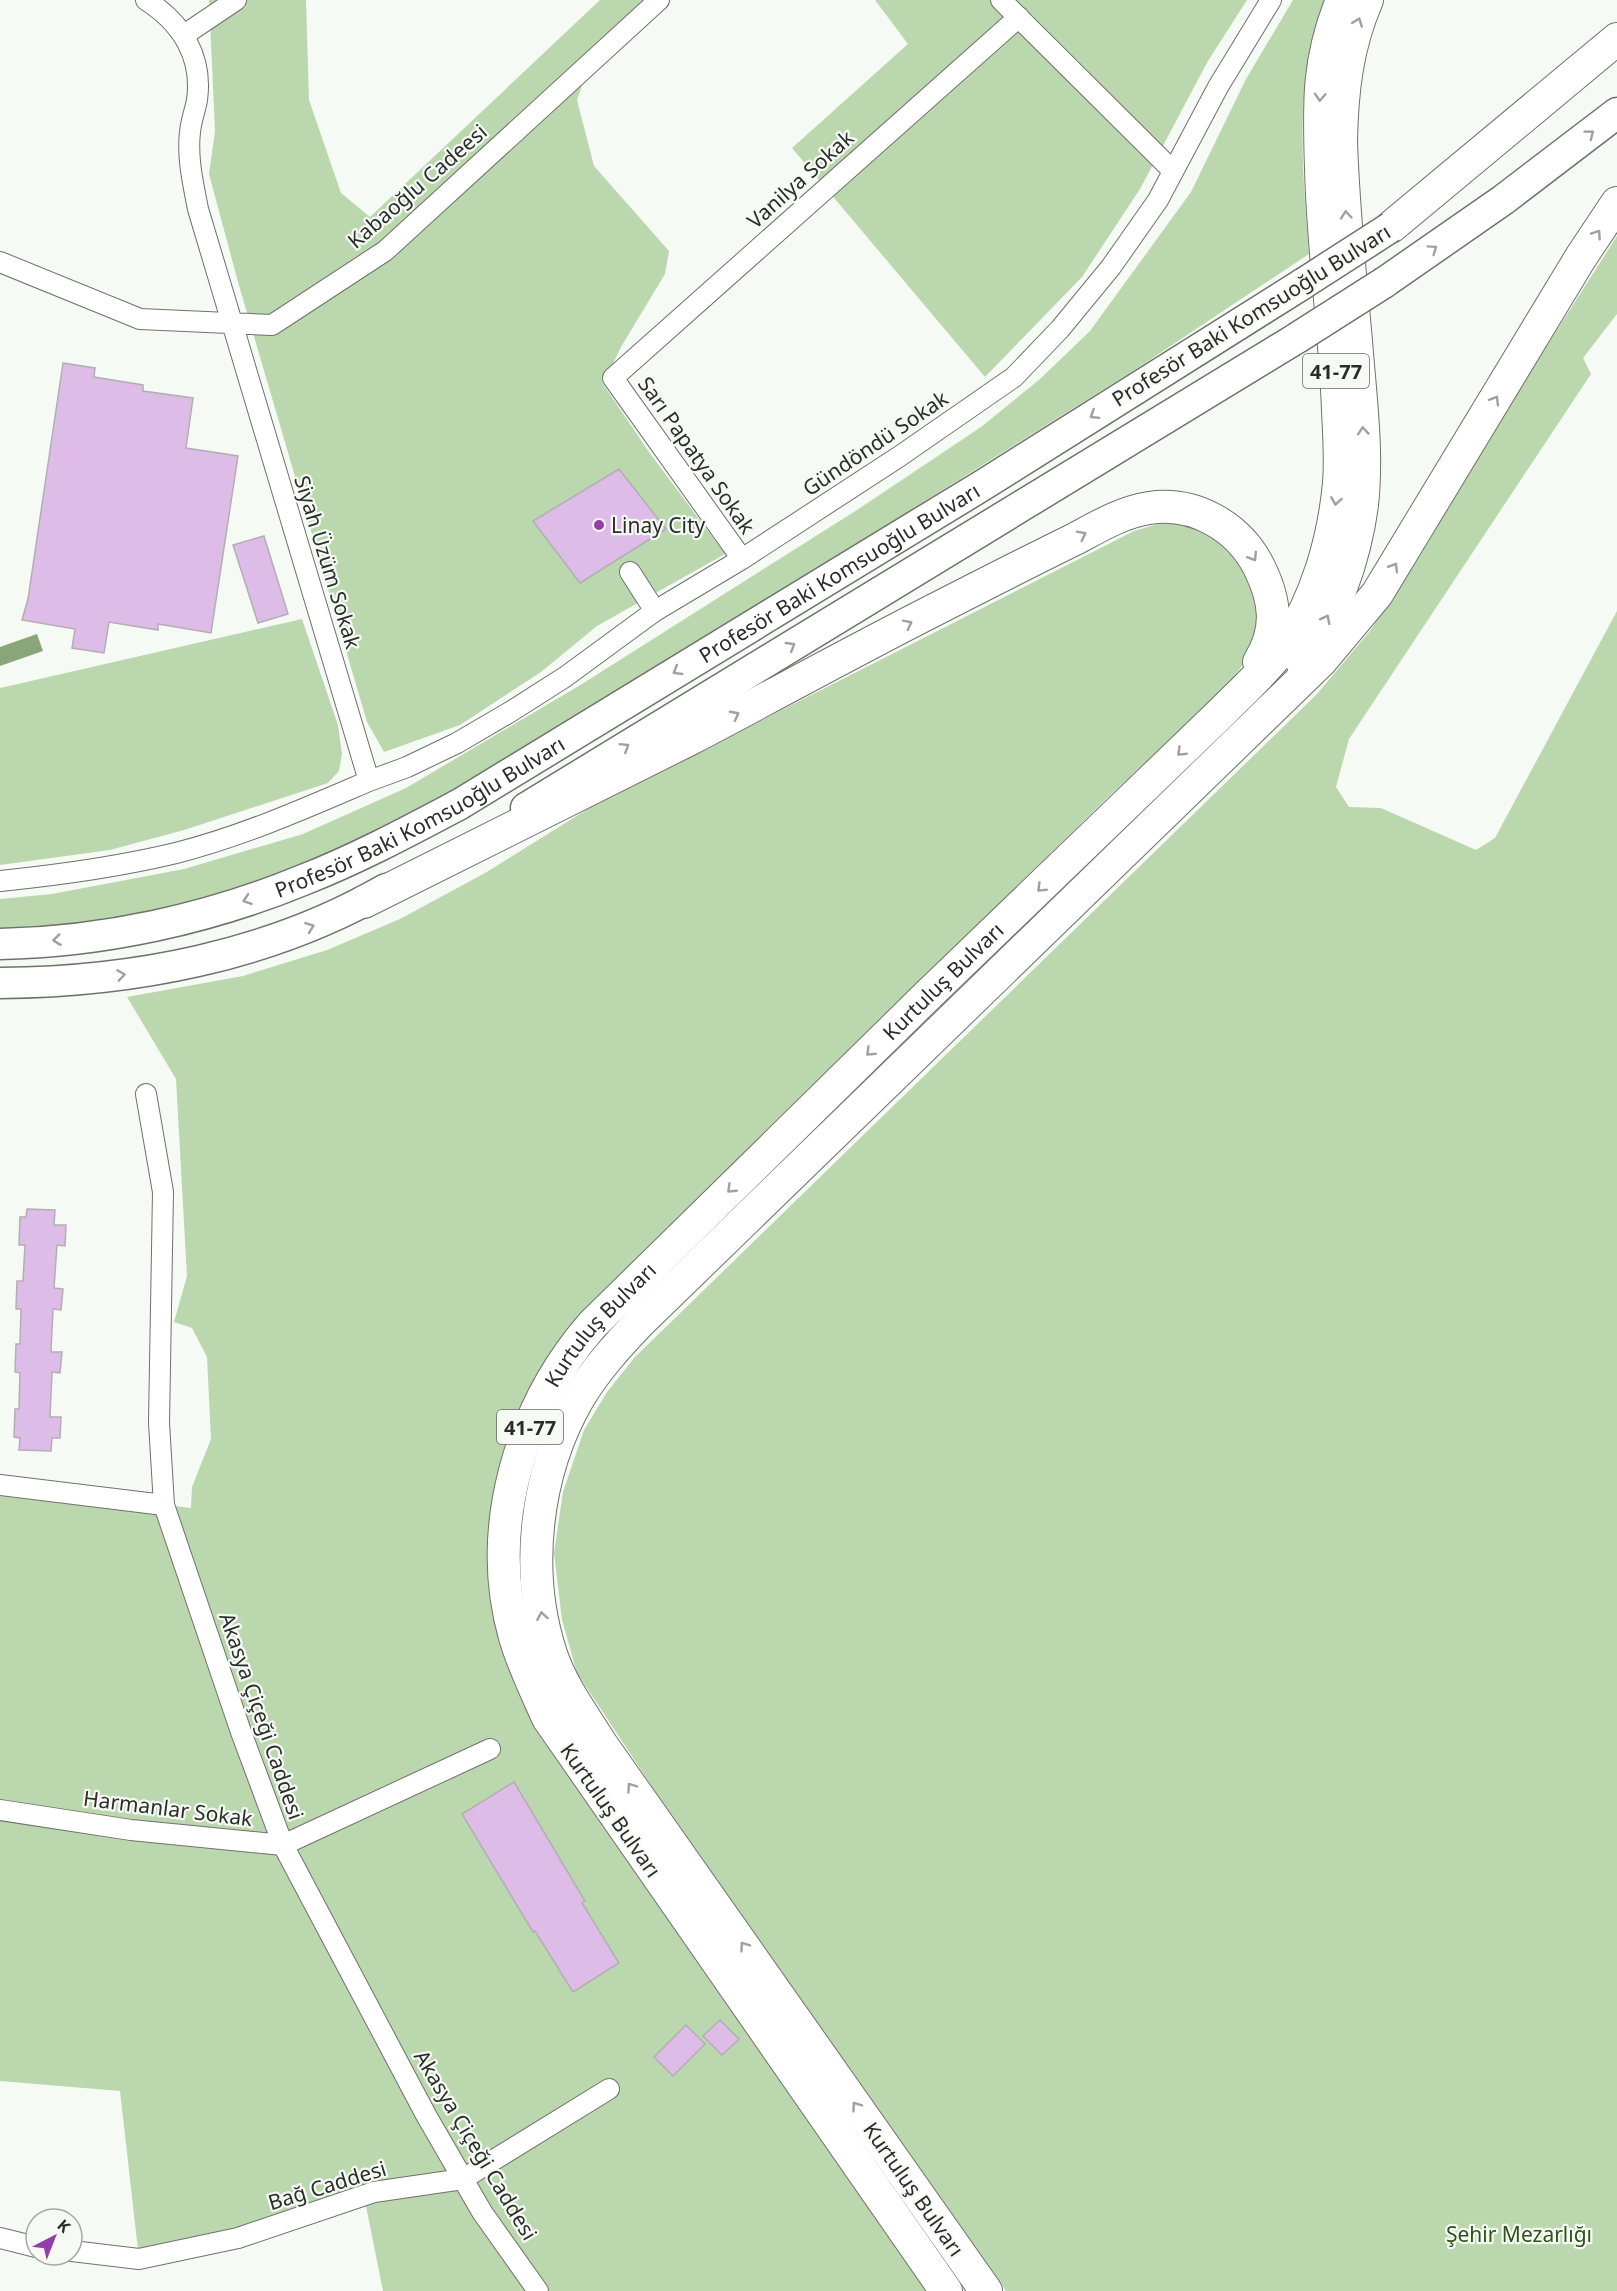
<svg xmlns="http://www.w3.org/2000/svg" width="1617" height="2291" font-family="'Noto Sans',sans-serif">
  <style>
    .green { fill: #bbd7ae }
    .water { fill: #88a67a }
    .building { fill: #debce8; stroke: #b2aeb3; stroke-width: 1.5 }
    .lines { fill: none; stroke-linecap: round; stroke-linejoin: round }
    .minor-casing { stroke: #6e726c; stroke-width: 22 }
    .primary-casing { stroke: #6e726c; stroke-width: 33 }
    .trunk-casing { stroke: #6e726c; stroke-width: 34 }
    .minor { stroke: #fff; stroke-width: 20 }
    .primary { stroke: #fff; stroke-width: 30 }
    .trunk { stroke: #fff; stroke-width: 32 }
    .primary-bridge-casing { stroke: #6e726c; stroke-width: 33; stroke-linecap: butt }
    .primary-bridge { stroke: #fff; stroke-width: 30 }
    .oneway { stroke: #a0a09f }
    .poi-dot { fill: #953eab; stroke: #f6faf4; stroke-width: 2 }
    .labels { text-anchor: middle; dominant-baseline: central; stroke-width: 4.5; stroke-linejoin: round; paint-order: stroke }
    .shield { fill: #f6faf4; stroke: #686a67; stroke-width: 1.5 }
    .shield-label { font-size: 20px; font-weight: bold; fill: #2b2d2a }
    .street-label { font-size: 21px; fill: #2b2d2a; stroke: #f6faf4 }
    .poi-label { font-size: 21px; fill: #2b2d2a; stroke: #f6faf4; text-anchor: start }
    .park-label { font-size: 21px; fill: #2d5315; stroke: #f6faf4 }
  </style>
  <rect width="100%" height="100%" fill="#f6faf4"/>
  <!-- green -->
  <path class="green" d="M209,0H306L309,100L341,193L370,217L600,0H646L592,56L577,100L594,166L669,251L665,274L621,347L603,384L649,452L725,554L597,626L541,672L460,725L384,752L367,722L238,282L209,174L215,131Z
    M875,0H1247L1208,61L1140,189L1082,277L985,377L792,148L908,44Z
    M1293,0H1328C1292,78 1303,172 1309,254L1136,369L476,782L327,860L194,905L107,923L0,933V899L52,894L184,869L303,834L406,788L582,684L857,510L981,427L1040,379L1090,331L1191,192L1246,79Z
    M1617,236V314L1583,358L1591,374L1349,739L1336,787L1349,807L1381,808L1476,850L1495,838L1617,611V2291H1006L653,1788L577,1673L562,1620L554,1553L563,1492L584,1430L607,1392L635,1357L1317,694L1370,631L1418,559L1509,405Z
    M1171,520L1201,528L1230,545L1264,607L1256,645L1230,683L1103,802L852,1049L555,1354L497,1590L928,2291H383L364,2196L139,2259L120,2091L0,2081V1485L191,1508L192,1487L211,1439L207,1357L192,1328L174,1322L187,1276L176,1079L127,997L243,976L327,950L400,919L485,873L591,807L1134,531Z
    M302,619L338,725L342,754L339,771L328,783L184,830L110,850L0,865V688Z"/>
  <!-- water -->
  <path class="water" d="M37,634L43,651L0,666V647Z"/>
  <!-- building -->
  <path class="building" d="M63,363L95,368L94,377L143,385V391L193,398L186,448L238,456L211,633L158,624V630L109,622L104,653L72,648L75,629L22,620L28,599Z
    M619,469L666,529L580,583L533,521Z
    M264,536L288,614L258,623L233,545Z
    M27,1209L55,1210L54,1225H66L65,1246L57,1245L54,1288L63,1289L61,1310L53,1309L51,1352H62L60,1373L52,1372L50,1417H61L60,1438H52L51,1451L19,1450L20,1438L14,1437L15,1409H19L20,1373L15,1372L16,1344H20L21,1309H16L17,1281H23L25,1245H19L20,1217H26Z
    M514,1782L585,1901L582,1903L619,1963L573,1992L535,1931L533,1932L462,1814Z
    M720,2020L739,2039L722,2055L703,2036Z
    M686,2025L705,2044L673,2076L654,2057Z"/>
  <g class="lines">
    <!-- minor casing -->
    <g class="minor-casing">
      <path id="minor" d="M1001,0L1173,171
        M184,35L236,0
        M0,262L140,319L272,325L385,251L659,0
        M742,559L613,378L1019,17
        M630,572L655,611
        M369,781L407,767L457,743L510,712L565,677L655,611L742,559L900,456L1014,377L1060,329L1111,267L1158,200L1218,87L1271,0
        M0,881C59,875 118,867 176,853C243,836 306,808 369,781L198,209C193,183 187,158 190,132C191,121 195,111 197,100C203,57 182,23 146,0
        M146,1094L163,1192L159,1423L164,1505L241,1732L283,1845L426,2115L482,2212L538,2291
        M0,1485L164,1505
        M0,1810L131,1830L283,1845L490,1749
        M0,2238L36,2247
        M72,2251L139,2259L238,2238L374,2192L463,2179L609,2089"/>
    </g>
    <!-- primary casing -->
    <g class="primary-casing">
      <g id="primary">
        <path d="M1385,282L1503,200L1617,113"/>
        <path d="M526,808L1297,338"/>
        <path id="s1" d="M0,944C103,942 208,919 303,880C357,859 409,831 460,804L983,485L1304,283"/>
        <path d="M0,983C133,982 270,956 386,889"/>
      </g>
    </g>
    <!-- trunk casing -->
    <g class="trunk-casing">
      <g id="trunk">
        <path d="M1391,227L1617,39"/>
        <path d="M1302,662C1334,617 1355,559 1362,505C1368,451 1360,395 1356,341C1350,274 1343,207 1341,141C1342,91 1347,46 1367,0"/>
        <path d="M364,902C473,848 582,794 690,739C774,695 857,649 942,606C987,583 1032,560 1077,538C1099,526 1123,512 1149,508C1195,501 1239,527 1259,567C1276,601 1279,630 1259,662"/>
        <path id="s2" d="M946,2291L548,1718C536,1691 523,1665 515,1637C484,1529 520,1408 592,1325L928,995L1223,711C1244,690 1267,669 1285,645C1317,599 1334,538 1339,483C1341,459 1339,434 1338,410C1335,330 1323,250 1321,169C1319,105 1317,61 1342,0"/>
        <path d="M986,2291L602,1745C584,1716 562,1687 551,1654C524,1572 535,1474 578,1399C595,1370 618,1345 641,1321L1321,661L1377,594L1581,257L1617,203"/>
      </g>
    </g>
    <!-- minor -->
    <use href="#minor" class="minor"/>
    <!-- primary -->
    <use href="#primary" class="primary"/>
    <!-- trunk -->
    <use href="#trunk" class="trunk"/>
    <!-- primary-bridge casing -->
    <g class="primary-bridge-casing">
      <path id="primary-bridge" d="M1304,283L1391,227
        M1297,338L1385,282"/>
    </g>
    <!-- primary-bridge -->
    <use href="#primary-bridge" class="primary-bridge"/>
  </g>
  <!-- one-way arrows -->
  <defs><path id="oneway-chevron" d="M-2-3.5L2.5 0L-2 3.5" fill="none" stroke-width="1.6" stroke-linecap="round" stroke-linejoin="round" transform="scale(1.5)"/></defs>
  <g class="oneway">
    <use href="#oneway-chevron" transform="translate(1358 22) rotate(-69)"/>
    <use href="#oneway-chevron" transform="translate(1320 97) rotate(93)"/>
    <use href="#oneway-chevron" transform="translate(1590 134) rotate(-37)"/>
    <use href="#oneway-chevron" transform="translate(1346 215) rotate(-95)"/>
    <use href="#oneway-chevron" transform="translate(1597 234) rotate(-56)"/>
    <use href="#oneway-chevron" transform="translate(1433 249) rotate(-35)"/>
    <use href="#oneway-chevron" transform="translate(1495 400) rotate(-59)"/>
    <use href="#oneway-chevron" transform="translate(1094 415) rotate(148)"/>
    <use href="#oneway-chevron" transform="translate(1363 431) rotate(-94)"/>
    <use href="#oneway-chevron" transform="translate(1336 501) rotate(99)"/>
    <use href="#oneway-chevron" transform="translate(1082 535) rotate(-27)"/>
    <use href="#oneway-chevron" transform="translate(1253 557) rotate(58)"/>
    <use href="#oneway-chevron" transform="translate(1394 567) rotate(-59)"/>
    <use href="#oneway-chevron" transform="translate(1326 619) rotate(-63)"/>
    <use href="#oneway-chevron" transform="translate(908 624) rotate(-27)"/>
    <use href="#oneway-chevron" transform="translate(791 646) rotate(-31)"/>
    <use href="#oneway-chevron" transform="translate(677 671) rotate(149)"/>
    <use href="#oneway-chevron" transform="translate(735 715) rotate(-28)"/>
    <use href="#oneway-chevron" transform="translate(625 747) rotate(-32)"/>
    <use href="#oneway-chevron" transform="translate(1181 752) rotate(136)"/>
    <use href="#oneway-chevron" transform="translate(1041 888) rotate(136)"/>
    <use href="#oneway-chevron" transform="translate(247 900) rotate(161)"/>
    <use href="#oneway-chevron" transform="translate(310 927) rotate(-20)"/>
    <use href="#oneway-chevron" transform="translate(57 940) rotate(173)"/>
    <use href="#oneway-chevron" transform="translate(121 975) rotate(-8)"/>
    <use href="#oneway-chevron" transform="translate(870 1052) rotate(136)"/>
    <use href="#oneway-chevron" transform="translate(731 1189) rotate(136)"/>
    <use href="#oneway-chevron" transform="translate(542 1616) rotate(-100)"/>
    <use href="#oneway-chevron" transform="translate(631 1787) rotate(-125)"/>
    <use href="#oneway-chevron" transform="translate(744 1946) rotate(-125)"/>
    <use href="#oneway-chevron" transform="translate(856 2106) rotate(-125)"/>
  </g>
  <!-- markers -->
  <circle class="poi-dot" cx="599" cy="525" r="6"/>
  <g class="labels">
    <!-- shield labels -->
    <g class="shield">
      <rect x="1303" y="354" width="66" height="34" rx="4.5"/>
      <rect x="497" y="1410" width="66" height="34" rx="4.5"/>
    </g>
    <g class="shield-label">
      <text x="1336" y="371">41-77</text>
      <text x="530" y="1427">41-77</text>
    </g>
    <!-- street labels -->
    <g class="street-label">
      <text transform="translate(800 179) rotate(-42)">Vanilya Sokak</text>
      <text transform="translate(417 186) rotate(-41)">Kabaoğlu Cadeesi</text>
      <text transform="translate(1251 315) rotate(-32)">Profesör Baki Komsuoğlu Bulvarı</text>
      <text transform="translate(875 443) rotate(-34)">Gündöndü Sokak</text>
      <text transform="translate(697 455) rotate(55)">Sarı Papatya Sokak</text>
      <text transform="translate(328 562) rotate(73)">Siyah Üzüm Sokak</text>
      <text stroke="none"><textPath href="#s1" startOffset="930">Profesör Baki Komsuoğlu Bulvarı</textPath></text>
      <text stroke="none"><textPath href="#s1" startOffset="444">Profesör Baki Komsuoğlu Bulvarı</textPath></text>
      <text stroke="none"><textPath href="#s2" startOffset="1611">Kurtuluş Bulvarı</textPath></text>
      <text stroke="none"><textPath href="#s2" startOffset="1125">Kurtuluş Bulvarı</textPath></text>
      <text transform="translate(262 1716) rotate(71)">Akasya Çiçeği Caddesi</text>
      <text transform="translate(168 1808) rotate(7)">Harmanlar Sokak</text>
      <text transform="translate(611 1810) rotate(55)">Kurtuluş Bulvarı</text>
      <text transform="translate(476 2145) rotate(59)">Akasya Çiçeği Caddesi</text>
      <text transform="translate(327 2185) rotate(-17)">Bağ Caddesi</text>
      <text transform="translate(914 2189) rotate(55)">Kurtuluş Bulvarı</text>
    </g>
    <!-- poi labels -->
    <g class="poi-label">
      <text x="611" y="525">Linay City</text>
    </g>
    <!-- park labels -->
    <g class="park-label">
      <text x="1519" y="2234">Şehir Mezarlığı</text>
    </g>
  </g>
  <!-- north arrow -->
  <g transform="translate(54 2237) rotate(42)"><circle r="28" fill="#f6faf4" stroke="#a5a8a3" stroke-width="1.5"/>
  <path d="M0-4.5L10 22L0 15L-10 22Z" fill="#953eab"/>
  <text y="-9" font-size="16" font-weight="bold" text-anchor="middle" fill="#2b2d2a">K</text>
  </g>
</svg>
